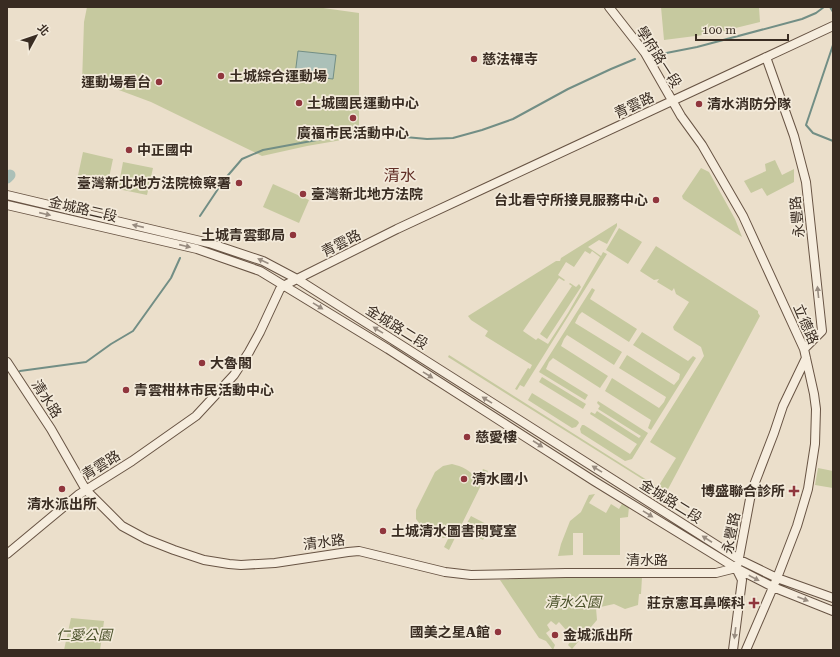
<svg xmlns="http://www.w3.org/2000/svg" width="840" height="657" font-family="'Roboto Serif','Noto Sans TC',serif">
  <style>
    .green { fill: #c6c99f; fill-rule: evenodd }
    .water { fill: #abc0b8; stroke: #728e85 }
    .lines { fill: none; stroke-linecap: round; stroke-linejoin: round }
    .stream { stroke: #728e85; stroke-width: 2 }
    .river { stroke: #abc0b8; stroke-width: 11 }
    .secondary-casing { stroke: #685444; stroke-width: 10 }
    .secondary { stroke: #f6edde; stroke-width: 8 }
    .oneway { fill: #988c80 }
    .poi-dot { fill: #90363d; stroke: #f3eada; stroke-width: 1.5 }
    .labels { text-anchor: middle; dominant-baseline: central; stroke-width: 3.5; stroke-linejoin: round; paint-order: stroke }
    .street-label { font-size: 14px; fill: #392c22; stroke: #f3eada }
    .poi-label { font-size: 14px; font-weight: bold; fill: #392c22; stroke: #f3eada; text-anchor: start }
    .park-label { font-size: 14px; font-style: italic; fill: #4c532b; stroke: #f3eada }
    .quarter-label { font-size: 16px; fill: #612e26; stroke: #f3eada }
  </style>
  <rect width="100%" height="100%" fill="#ebdfcb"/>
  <!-- green -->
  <path class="green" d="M87,7H316L359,13V137L307,146L262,156L151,102L100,83H82L84,22Z
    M661,7H759L760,22L711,34L664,40Z
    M83,152L113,159L107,187L77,180Z
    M775,160L782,175L794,169V182L767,196L762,188L751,193L744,181L766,171L765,164Z
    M123,162L153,168L147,195L118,189Z
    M701,168L709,172L735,219L742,237L683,199L682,196Z
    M273,184L309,200L299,223L263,207Z
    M617,223V226L607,244L599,240L588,247L601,256L603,252L607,254L524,387L520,385L517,390L515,389L528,368L530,369L532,365L485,336L488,331L471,320L468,316L556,261H560L561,258ZM585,251L590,254L592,251L600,257L568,313L548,344L538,338L536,340L523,331L559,278L564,281L565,280L558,275L566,262L574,267Z
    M619,228L642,242L628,264L606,250Z
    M656,246L758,311V313L760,316L667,491L665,490L663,492L448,357L449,355L658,487L676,458L650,442L704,356L701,347L674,330L673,327L689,302L676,294L674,288L672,291L657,282L659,279L654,280L640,271Z
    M570,283L576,287L579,284L581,287L547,339L540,334L572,286L569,284Z
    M592,288L595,290L590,299L637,329L629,342L582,312L579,315L575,323L622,352L614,365L567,335L564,339L561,346L608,376L600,388L553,358L549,362L546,369L588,395L585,400L539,372Z
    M642,332L688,361L693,356L696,358L651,430L648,428L651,420L605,391L612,378L659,408L664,402L666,397L619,368L627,355L674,385L679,379L680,374L633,345Z
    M542,377L586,404L583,409L539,382Z
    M532,393L578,421L579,423L576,427L572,428L528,400Z
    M598,401L648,433L632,459L625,461L581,433L580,429L582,425H584L630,454L637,444L590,414L591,412L595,414L597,411L639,438L641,436L598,409L600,406L597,403Z
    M452,464C461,466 473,471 477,481L483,469L488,471L449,550L444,547L449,537L443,538L423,528L416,519V510L435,472L443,466Z
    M818,468L833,471V488L815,485Z
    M595,494L589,503L606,513L611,504L619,509L623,502L629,507L628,517L620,518V555H583V533H573V555L558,556L561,544L570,521L581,512L589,495Z
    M471,516L490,526L483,540L463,530Z
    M642,577L641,594H639L638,605L625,609L614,604L596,608L597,620L572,649L568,645L573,638L559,622L556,625L551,621L547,625L550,630L546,633L555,645L553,650L546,641L539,638L500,580L530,578Z
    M71,618L104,621L100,650H64Z"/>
  <!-- water -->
  <path class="water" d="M298,51L336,55L333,79L295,75Z"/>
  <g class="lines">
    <!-- stream -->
    <path class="stream" d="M830,7L833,12
      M833,45L806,125L813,133L833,141
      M656,55L697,47L802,19L816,13L824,7
      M200,216L224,180L242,159L263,150L349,134H372L427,139L453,138L482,130L513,119L568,89L611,69L635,59
      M20,371L86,362L111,344L133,331L171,278L180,258"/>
    <!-- river -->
    <path class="river" d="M7,178L10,175"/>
    <!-- secondary casing -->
    <g class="secondary-casing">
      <path id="secondary" d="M609,7L645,53L681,116L702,145L743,216L804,349L814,394L816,409L815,444L808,489L797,526L777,578L746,650
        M766,57L794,136L806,182L822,331L804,349
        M7,195L209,243L263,261L297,279L740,560L777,578L833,598
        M7,205L197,249L260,271L388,349L594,481L736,568L773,587L833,611
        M7,362L51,429L86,490L122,526L146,539L174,550L204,560L229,564L241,565L275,563L348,552L359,551L445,572L471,575L566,573H716L736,568
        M7,554L78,495L132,461L196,416L234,375L249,352L260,332L280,289L285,285L397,229L833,26
        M738,563L750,499L754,485L774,433L783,406L806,358
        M733,650L742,580L736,568"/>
    </g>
    <!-- secondary -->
    <use href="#secondary" class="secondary"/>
  </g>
  <!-- one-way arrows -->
  <defs><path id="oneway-solid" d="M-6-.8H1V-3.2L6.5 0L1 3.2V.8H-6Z"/></defs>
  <g class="oneway">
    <use href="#oneway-solid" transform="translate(45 214) rotate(13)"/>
    <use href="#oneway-solid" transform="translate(138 226) rotate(-167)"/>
    <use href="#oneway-solid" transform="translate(185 246) rotate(13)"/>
    <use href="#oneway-solid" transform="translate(263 261) rotate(-156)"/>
    <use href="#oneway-solid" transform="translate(818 292) rotate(-96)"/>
    <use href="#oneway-solid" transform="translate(318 306) rotate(32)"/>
    <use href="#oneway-solid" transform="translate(378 330) rotate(-148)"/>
    <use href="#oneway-solid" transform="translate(428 375) rotate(32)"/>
    <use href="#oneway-solid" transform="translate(487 400) rotate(-148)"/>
    <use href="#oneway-solid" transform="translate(538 444) rotate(33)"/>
    <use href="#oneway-solid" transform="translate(597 469) rotate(-148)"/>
    <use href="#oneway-solid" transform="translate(648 514) rotate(32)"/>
    <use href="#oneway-solid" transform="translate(707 539) rotate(-147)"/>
    <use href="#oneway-solid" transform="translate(754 578) rotate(28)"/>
    <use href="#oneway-solid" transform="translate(803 599) rotate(21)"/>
    <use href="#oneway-solid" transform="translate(735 633) rotate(97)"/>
  </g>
  <!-- markers -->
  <g class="poi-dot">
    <circle cx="474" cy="59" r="4"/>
    <circle cx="221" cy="76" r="4"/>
    <circle cx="159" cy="82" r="4"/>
    <circle cx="299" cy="103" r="4"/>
    <circle cx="699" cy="104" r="4"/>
    <circle cx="353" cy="118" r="4"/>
    <circle cx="129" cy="150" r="4"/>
    <circle cx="239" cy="183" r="4"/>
    <circle cx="303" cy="194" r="4"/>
    <circle cx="656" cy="200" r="4"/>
    <circle cx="293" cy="235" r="4"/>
    <circle cx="202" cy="363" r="4"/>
    <circle cx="126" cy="390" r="4"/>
    <circle cx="467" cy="437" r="4"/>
    <circle cx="464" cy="479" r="4"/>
    <circle cx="62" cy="489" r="4"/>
    <path d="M792 485h4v4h4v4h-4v4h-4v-4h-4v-4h4z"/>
    <circle cx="383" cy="531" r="4"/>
    <path d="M752 597h4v4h4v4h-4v4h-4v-4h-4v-4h4z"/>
    <circle cx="498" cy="632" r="4"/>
    <circle cx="555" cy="635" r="4"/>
  </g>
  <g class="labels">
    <!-- street labels -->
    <g class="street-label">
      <text transform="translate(659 57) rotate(57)">學府路一段</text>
      <text transform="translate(634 105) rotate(-25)">青雲路</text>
      <text transform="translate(83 209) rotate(13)">金城路二段</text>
      <text transform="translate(797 217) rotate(-96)">永豐路</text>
      <text transform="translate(341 243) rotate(-27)">青雲路</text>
      <text transform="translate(806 324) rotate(67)">立德路</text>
      <text transform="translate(397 327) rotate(32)">金城路二段</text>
      <text transform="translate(47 399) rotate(57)">清水路</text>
      <text transform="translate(101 465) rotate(-32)">青雲路</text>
      <text transform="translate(671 501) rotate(32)">金城路二段</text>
      <text transform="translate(731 533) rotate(-79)">永豐路</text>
      <text transform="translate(324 542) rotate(-7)">清水路</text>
      <text x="647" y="560">清水路</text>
    </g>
    <!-- poi labels -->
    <g class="poi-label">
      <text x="482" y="59">慈法禪寺</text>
      <text x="229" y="76">土城綜合運動場</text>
      <text x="151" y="82" text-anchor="end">運動場看台</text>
      <text x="307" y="103">土城國民運動中心</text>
      <text x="707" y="104">清水消防分隊</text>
      <text x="353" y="133" text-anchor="middle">廣福市民活動中心</text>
      <text x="137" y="150">中正國中</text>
      <text x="231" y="183" text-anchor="end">臺灣新北地方法院檢察署</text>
      <text x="311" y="194">臺灣新北地方法院</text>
      <text x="648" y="200" text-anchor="end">台北看守所接見服務中心</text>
      <text x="285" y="235" text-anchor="end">土城青雲郵局</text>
      <text x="210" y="363">大魯閣</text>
      <text x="134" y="390">青雲柑林市民活動中心</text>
      <text x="475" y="437">慈愛樓</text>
      <text x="472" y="479">清水國小</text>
      <text x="785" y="491" text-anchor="end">博盛聯合診所</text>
      <text x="62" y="504" text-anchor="middle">清水派出所</text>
      <text x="391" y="531">土城清水圖書閱覽室</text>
      <text x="745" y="603" text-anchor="end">莊京憲耳鼻喉科</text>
      <text x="490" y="632" text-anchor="end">國美之星A館</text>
      <text x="563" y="635">金城派出所</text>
    </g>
    <!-- park labels -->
    <g class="park-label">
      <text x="573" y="602">清水公園</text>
      <text x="84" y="635">仁愛公園</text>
    </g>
    <!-- quarter labels -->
    <g class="quarter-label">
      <text x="400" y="175">清水</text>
    </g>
  </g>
  <!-- border -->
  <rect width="840" height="657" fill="none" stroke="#392c22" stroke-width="16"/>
  <!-- north arrow -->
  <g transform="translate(36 36) rotate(50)" stroke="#f3eada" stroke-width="3" paint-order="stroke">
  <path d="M0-3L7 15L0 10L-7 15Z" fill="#392c22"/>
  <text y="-6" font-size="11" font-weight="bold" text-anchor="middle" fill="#392c22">北</text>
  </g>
  <!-- scale -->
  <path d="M696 34v6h92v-6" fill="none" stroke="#392c22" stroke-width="2"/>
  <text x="702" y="34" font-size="12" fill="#392c22" stroke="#f3eada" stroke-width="3" paint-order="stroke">100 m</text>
</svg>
